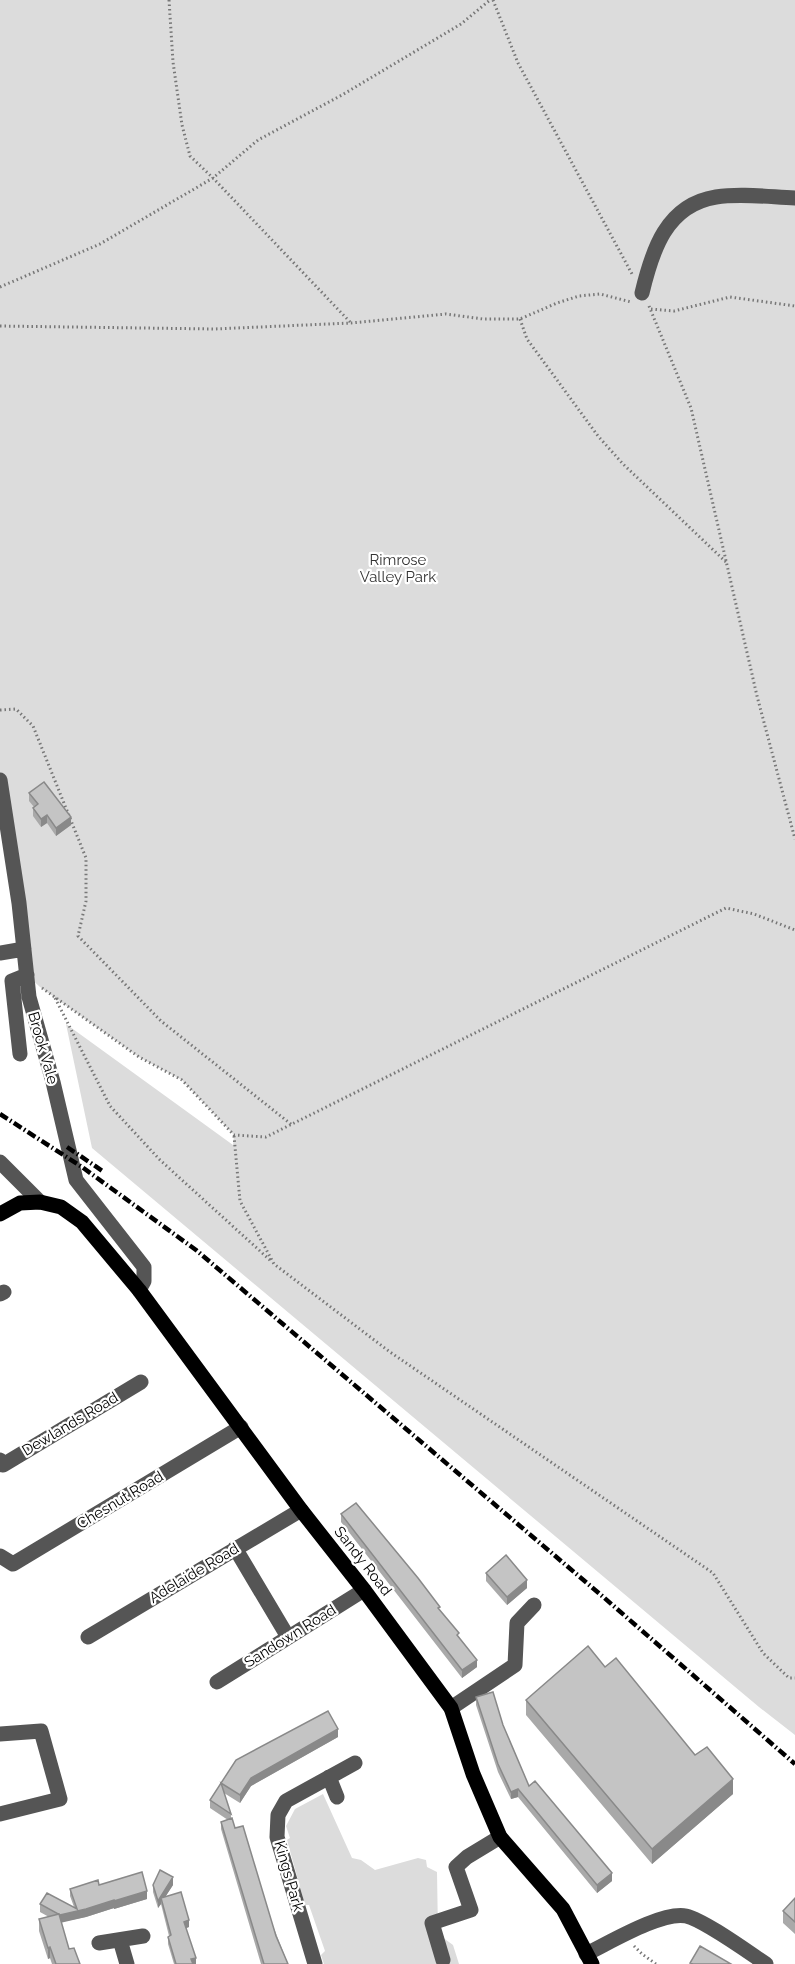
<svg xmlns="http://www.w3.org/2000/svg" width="795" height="1964" font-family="Raleway,sans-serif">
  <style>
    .green { fill: #dcdcdc }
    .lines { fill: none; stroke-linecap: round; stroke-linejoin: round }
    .path { stroke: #777; stroke-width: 3; stroke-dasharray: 1.5 3; stroke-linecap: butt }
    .minor { stroke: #555; stroke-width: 15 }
    .major { stroke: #000; stroke-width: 15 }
    .rail { stroke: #000; stroke-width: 4.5; stroke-dasharray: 9 3 1.5 3; stroke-linecap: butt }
    .wall { fill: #a9a9a9 }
    .shaded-wall { fill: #898989 }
    .building { fill: #c4c4c4; stroke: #898989; stroke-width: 1.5 }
    .labels { text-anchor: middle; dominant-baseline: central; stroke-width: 4.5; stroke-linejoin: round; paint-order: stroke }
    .park-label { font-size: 15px; fill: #333; stroke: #fff }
    .street-label { font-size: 15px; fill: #000; stroke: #fff }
  </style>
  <rect width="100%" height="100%" fill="#fff"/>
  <!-- green -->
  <path class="green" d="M0,0H795V1735L759,1707L92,1148L66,1024L233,1145L234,1135L182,1080L139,1057L40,987L27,975L0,780Z
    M323,1794L352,1858L361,1860L375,1870L418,1858L426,1860L427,1867L437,1872L438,1934L453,1945L459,1964H324L321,1955L325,1951L309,1905H305L287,1840L290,1838L286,1826L295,1809Z"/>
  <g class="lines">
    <!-- path -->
    <path class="path" d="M169,0L173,62L182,125L190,156L213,178L351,323
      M493,0L518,63L632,274
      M0,287L100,244L213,178L258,140L342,95L461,24L490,0
      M649,306L691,408L757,696L795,839
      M651,309L674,311L730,297L795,306
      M520,319L527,339L598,436L623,464L727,563
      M0,326L214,329L351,323L446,314L483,319H520L557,303L579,296L600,294L631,302
      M0,710L16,709L33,726L86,858V901L78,936L161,1021L292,1125
      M42,988L139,1057L182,1080L234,1135L266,1137L726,908L754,914L795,930
      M55,998L110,1106L160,1160L271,1261
      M234,1136L240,1201L274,1264L390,1352L713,1573L763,1653L789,1678H795
      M634,1946L642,1954L656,1964"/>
    <!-- minor -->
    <path class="minor" d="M642,293C652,251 666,205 716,197C741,193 770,197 795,198
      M0,780L19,903L29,997L53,1082L76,1180L144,1267V1281L139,1290
      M0,953L24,949
      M20,1054L12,981L27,975
      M0,1162L40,1202
      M0,1294L4,1292
      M0,1460L3,1465L141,1382
      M235,1548L288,1637
      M0,1556L13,1564L241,1427
      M88,1637L301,1510
      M217,1682L364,1590
      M451,1708L515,1665L517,1623L534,1605
      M0,1734L41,1731L60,1799L0,1814
      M329,1777L337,1797
      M120,1940L127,1964
      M99,1943L143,1936
      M586,1954C609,1943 662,1911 686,1916C704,1920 748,1952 766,1964
      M443,1960L432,1923L471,1910L456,1867L467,1857L500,1837
      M315,1964L277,1837L278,1815L286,1801L355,1763"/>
    <!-- major -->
    <path class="major" d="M0,1214L20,1203L40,1202L61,1207L82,1222L139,1290L301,1510L364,1590L451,1708L473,1774L500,1837L563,1909L592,1964"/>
    <!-- rail -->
    <path class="rail" d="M0,1114L82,1167L196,1250L601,1595L795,1764
      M67,1147L104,1172"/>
  </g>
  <!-- wall -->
  <path class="wall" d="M29,793L71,825L56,836L47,823L41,827L33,816V808L34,807L29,801Z
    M341,1514L440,1610L459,1637L477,1667L462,1678L341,1522Z
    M486,1573L527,1588L507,1605L486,1581Z
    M605,1667L695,1755L733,1794L652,1864L526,1715V1700Z
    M476,1697L503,1725L529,1786L612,1881L597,1893L518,1797L511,1799L498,1772L476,1705Z
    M338,1737L251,1786L240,1803L224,1793L231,1814V1819L288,1964H261L221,1829V1822L228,1820L210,1808V1800L236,1760Z
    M99,1885L147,1899L114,1909V1908L86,1917L61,1922L69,1949L80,1964H52L50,1958L48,1959L39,1931V1919L49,1917L40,1912V1904L74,1907L70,1896V1889Z
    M153,1885H173L165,1897L189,1927L186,1928L196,1964H174L168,1944V1937L169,1936L161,1904L158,1908L153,1892Z
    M795,1898V1934L783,1923V1911Z"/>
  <!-- shaded-wall -->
  <path class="shaded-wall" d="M47,815V823L41,827V819Z
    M71,817V825L56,836V828Z
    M527,1580V1588L507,1605V1597Z
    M477,1660V1667L462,1678V1670Z
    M338,1729V1737L251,1786L240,1803V1795L251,1778Z
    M733,1779V1794L652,1864V1849Z
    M518,1789V1797L511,1799V1792Z
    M612,1873V1881L597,1893V1885Z
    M173,1877V1885L162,1902L161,1898V1904L158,1908V1901Z
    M147,1891V1899L114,1909V1901Z
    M114,1900V1908L86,1917L60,1923V1915Z
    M189,1920V1927L184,1929V1922Z
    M50,1947V1958L48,1959V1948Z
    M196,1958V1964H191V1959Z"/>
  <!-- building -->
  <path class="building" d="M44,782L71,817L56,828L47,815L41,819L33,808L38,804L29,793Z
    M356,1503L418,1578L440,1607L438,1608L459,1633L457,1635L477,1660L462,1670L341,1514Z
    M506,1555L527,1580L507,1597L486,1573Z
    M588,1646L605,1667L616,1658L695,1755L707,1747L733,1779L652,1849L526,1700Z
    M493,1692L503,1725L529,1786L535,1781L612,1873L597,1885L518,1789L511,1792L498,1764L476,1697Z
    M328,1711L338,1729L251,1778L240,1795L221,1783L231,1814L210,1800L236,1760Z
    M232,1818L235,1828L243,1826L276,1936L288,1964H264L221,1822Z
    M160,1870L173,1877L158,1901L153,1885Z
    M142,1872L147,1891L114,1901V1900L86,1909L60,1915L40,1904L47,1893L77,1909L70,1889L98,1880L99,1885Z
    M181,1892L189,1920L184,1922L196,1958L191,1959L193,1964H176L168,1937L171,1935L161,1898Z
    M795,1898V1922L783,1911Z
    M59,1914L69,1949L74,1948L80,1964H56L50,1947L48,1948L39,1919Z
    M700,1946L731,1964H693L690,1963Z"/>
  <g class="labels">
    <!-- park labels -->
    <g class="park-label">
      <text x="398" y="560">Rimrose<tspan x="398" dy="17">Valley Park</tspan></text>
    </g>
    <!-- street labels -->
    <g class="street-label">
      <text transform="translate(43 1048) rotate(74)">Brook Vale</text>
      <text transform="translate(70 1424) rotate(-31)">Dewlands Road</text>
      <text transform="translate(120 1500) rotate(-31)">Chesnut Road</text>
      <text transform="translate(363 1561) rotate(52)">Sandy Road</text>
      <text transform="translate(194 1573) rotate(-31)">Adelaide Road</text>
      <text transform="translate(290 1636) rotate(-32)">Sandown Road</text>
      <text transform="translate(289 1876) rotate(74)">Kings Park</text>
    </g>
  </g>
</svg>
